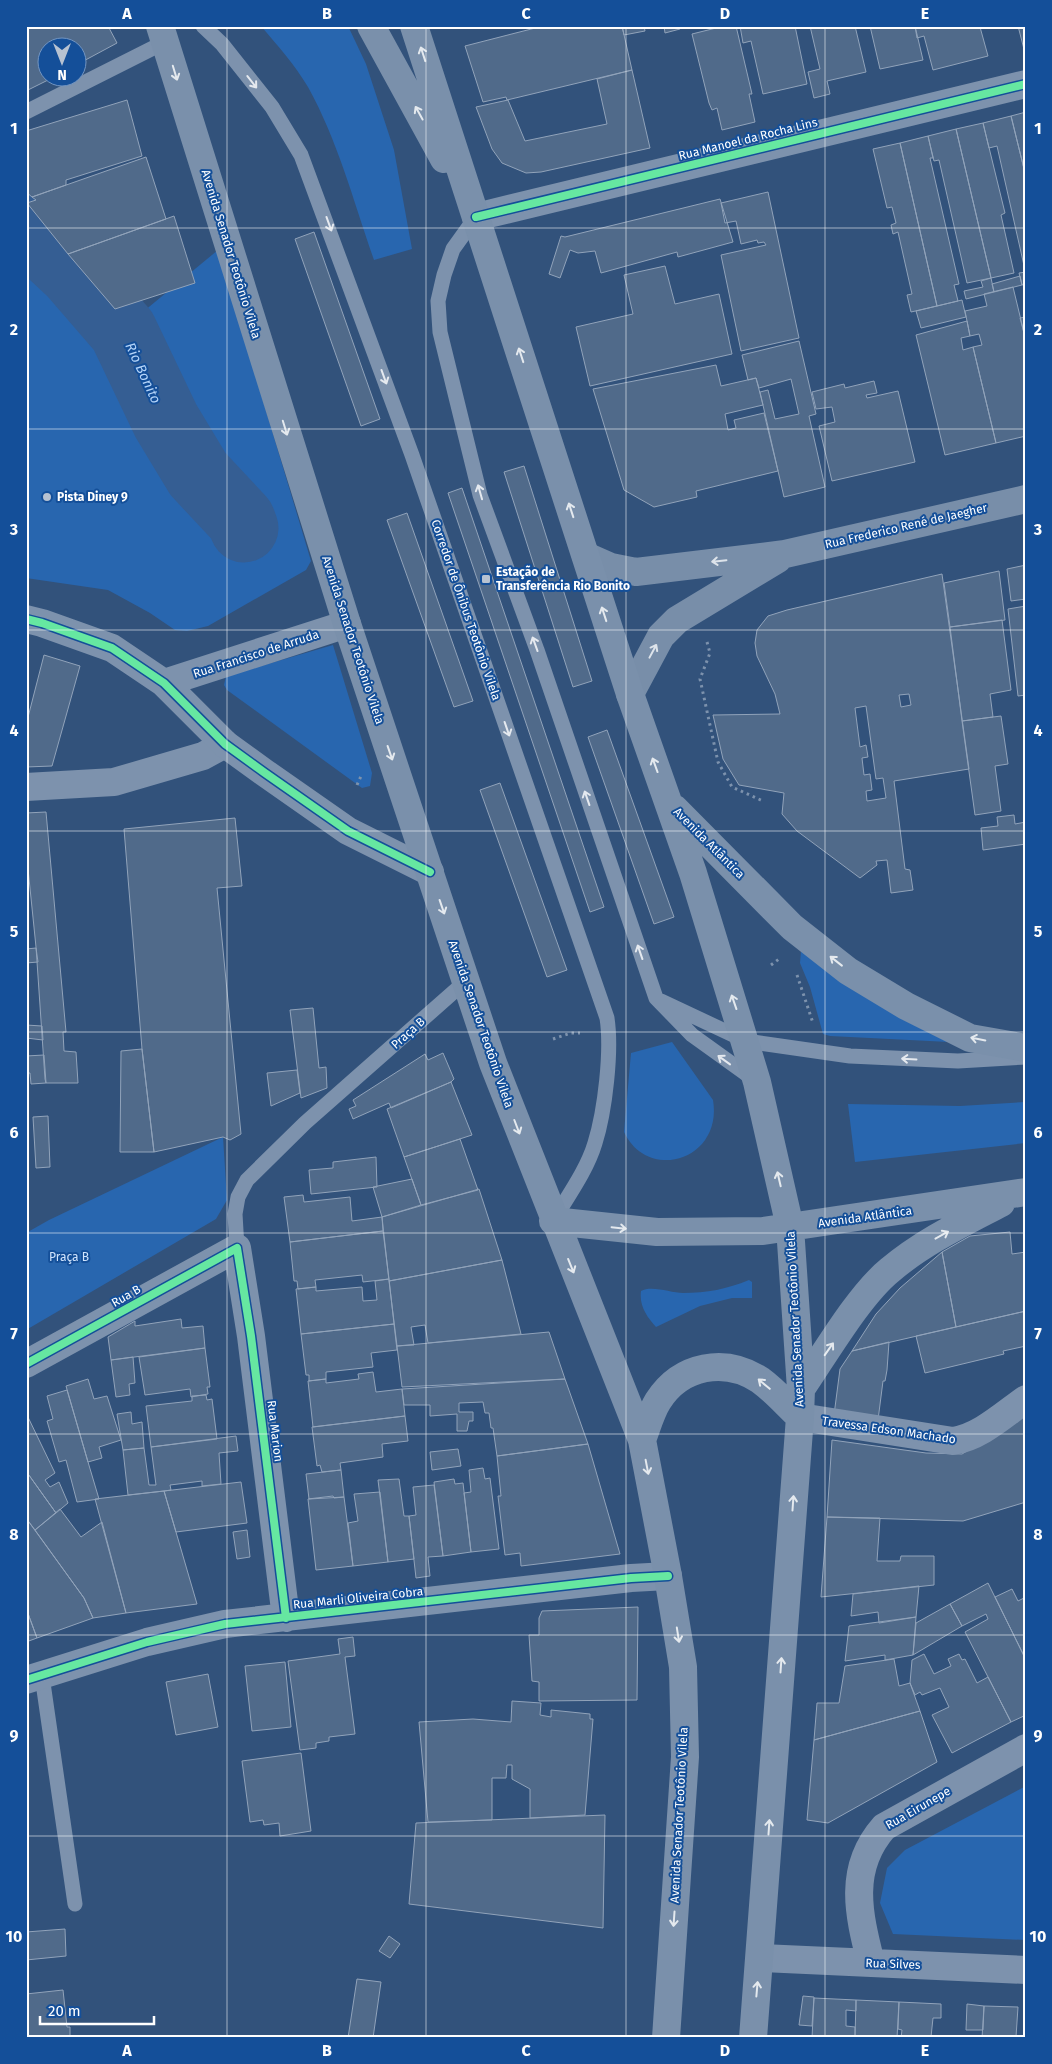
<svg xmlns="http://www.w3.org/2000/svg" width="1052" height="2064" font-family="'Fira Sans',sans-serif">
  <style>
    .green { fill: #2866af }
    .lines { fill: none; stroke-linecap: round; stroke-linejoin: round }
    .river { stroke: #355e93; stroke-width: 69 }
    .building { fill: #506a8a; stroke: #91a3ba; fill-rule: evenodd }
    .path { stroke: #7d92ad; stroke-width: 3; stroke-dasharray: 2.5 4; stroke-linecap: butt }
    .service { stroke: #7d92ad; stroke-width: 15 }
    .minor { stroke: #7d92ad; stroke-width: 28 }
    .tertiary { stroke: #7d92ad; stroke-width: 28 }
    .secondary { stroke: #788ea9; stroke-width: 28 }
    .primary { stroke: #7a90ab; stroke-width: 28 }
    .cycleway-casing { stroke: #144f99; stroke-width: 11 }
    .cycleway { stroke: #66e7a1; stroke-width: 8 }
    .oneway { stroke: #e4e9ee }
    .oneway2 { stroke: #e5e9ef }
    .oneway3 { stroke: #dde3ea }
    .grid { fill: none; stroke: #fff; stroke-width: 1; stroke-opacity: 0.55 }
    .poi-dot { fill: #b7c2d1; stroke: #144f99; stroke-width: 2 }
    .labels { text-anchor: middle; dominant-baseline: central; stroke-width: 4; stroke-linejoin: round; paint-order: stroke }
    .street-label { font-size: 12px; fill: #fff; stroke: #144f99 }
    .poi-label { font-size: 12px; font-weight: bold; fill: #fff; stroke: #144f99; text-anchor: start }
    .park-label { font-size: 12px; fill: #d0e4fd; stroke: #144f99 }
    .water-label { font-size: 14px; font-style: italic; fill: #b4d4f9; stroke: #144f99 }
    .neatline { fill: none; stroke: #fff; stroke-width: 2 }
    .grid-label { font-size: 16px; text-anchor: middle; font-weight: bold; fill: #fff }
  </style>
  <rect width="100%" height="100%" fill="#32527b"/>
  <!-- green -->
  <path class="green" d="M261,26H348L366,64L394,150L412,249L374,260C354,203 338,141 308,87C295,65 278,46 261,26Z
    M26,206L138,316L218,250L311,561L306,570L208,626L187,631L175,630L150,613L108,590L26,578Z
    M333,645L372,773L370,786L362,788L227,690L224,685L226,676Z
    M801,951L949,1042L830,1036L823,1034L810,987L800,963Z
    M672,1042L713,1100C723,1160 648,1183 624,1132L631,1053Z
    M1026,1102V1143L855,1162L848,1104L960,1106Z
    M223,1137L227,1200L216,1219L26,1330V1233L49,1220Z
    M749,1280L752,1282V1298H732L700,1306L656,1327C647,1317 639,1306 641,1291C652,1285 671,1293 683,1293C707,1293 727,1289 749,1280Z
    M1026,1786V1940L893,1934L880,1903L887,1868L905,1850Z"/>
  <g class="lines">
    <!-- river -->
    <path class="river" d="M26,229L72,272L123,331L166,421L198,474L241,520L244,528"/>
  </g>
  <!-- building -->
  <path class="building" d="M26,26H108L117,43L78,64V48H48V78H52L26,91Z
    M543,26H622L632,70L507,100L506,97L483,102L465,46Z
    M622,26H644L645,31L624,35Z
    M664,26H679L680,29L665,33Z
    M724,26H736L752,94H749L755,122L722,130L717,108L712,110L709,103L692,34Z
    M740,26H795L807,84L763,94L751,41L743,43Z
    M810,26H855L866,72L827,81L830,94L814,98L808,72L820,69Z
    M870,26H915L923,60L880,69Z
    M915,26H982L980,27L988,56L933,70L924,36L917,38Z
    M1018,26H1026V57Z
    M632,70L650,148L541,172L526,173L502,163L492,149L476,107L508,100L525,141L607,124L597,79Z
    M127,100L142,156L66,180V185L32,197L26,192V131Z
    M1026,112V177L1011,116Z
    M1011,116L1026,177L1025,270L997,146L989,148L983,123Z
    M983,123L1005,213L1001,215L1014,273L991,278L956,129Z
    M956,129L991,278L967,283L939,160L934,161L928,136Z
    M928,136L933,158H930L959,284L954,285L958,301L937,306L900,143Z
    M900,143L937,306L911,312L907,295L912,294L898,232L893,234L891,225L896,223L892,207L887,208L873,149Z
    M146,157L166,219L68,254L27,203L36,200L32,197Z
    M768,192L799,338L741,351L721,255L766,245L764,242L758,243L757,240L741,244L736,221L725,223L721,203Z
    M720,199L733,242L678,257L677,252L601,273L595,251L578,253L570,250L560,278L549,274L561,236L565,237Z
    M174,216L195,283L115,309L68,254Z
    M314,232L380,419L361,426L295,239Z
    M665,266L675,304L719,294L732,354L590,386L576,327L633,314L624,275Z
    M1026,272V284L1022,285L1019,273Z
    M1020,276L1022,285L994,292L992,284Z
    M991,278L994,292L966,299L964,291L983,287L981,281Z
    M1013,287L1026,341V436L996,443L973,347L982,345L979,334L970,336L965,311L987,306L984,294Z
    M962,300L966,317L921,328L916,311Z
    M1026,317V341L1020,318Z
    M967,321L970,336L961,338L963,350L973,347L996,443L945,455L916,335Z
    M799,341L816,414L809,416L825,487L784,497L760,392L768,390L775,419L799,414L791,379L759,388L756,378L748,380L742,355Z
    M716,365L721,386L756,378L763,405L725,414L728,430L736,428L734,420L764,413L778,471L696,491L697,497L654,507L624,490L593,389Z
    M874,381L877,393L866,395L867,398L898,391L915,462L832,481L819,426L835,422L832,407L816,409L812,392L844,384L845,388Z
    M524,466L592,681L573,687L504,472Z
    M462,488L604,907L590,912L448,493Z
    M407,513L473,701L454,707L387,520Z
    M1026,565V599L1011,601L1007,569Z
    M999,571L1005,620L950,627L944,583Z
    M942,574L969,769L894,781L905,869L910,870L913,890L891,893L887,860L876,861L877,865L860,878L797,831L782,814L784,793L739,785L723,759L713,715L780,714L775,694L757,656L755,643L757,630L768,616L787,610ZM909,694L911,705L901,707L899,695ZM866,706L876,779L883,778L886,798L867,801L866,791L872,790L870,774L864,775L862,758L868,757L866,745L860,747L855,708Z
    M1026,606V695L1018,696L1008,609Z
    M1002,620L1011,690L990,694L993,717L962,721L950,627Z
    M44,655L80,666L52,766L26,767V725Z
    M1001,716L1008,764L995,766L1001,811L975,815L962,721Z
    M607,730L674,917L654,924L588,737Z
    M500,783L567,970L547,977L480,790Z
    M46,812L66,1032H63L64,1051L76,1052L78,1083H46L45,1079L36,947L26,849V813Z
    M1014,815L1015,824L1026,822V844L983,850L981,828L998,826L997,817Z
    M235,818L242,886L217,888L241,1134L230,1140L223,1137L154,1152L142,1049L124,829Z
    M36,948L38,962L26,963V949Z
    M313,1008L319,1068L326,1067L327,1088L301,1098L290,1010Z
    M26,1025L42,1026L43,1040L26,1038Z
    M142,1049L154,1152H120L121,1051Z
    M443,1053L454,1079L451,1082L391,1108L389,1103L353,1119L349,1109L356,1106L353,1100L425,1054L428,1060Z
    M44,1055L46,1083L31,1084L30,1073H26V1056Z
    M297,1070L300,1093L271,1106L267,1073Z
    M451,1082L472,1135L404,1157L387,1109Z
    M48,1116L50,1167L36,1168L33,1117Z
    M460,1139L478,1190L421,1205L404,1157Z
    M376,1157L377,1187L311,1194L309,1170L333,1168V1162Z
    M412,1179L421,1205L382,1217L373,1187Z
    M479,1189L502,1260L389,1281L382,1217Z
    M303,1195L304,1202L350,1197L352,1221L382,1217L383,1231L290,1242L284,1197Z
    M383,1231L389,1279L363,1282L362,1275L315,1280L316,1287L298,1289L297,1281H294L290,1242Z
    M1010,1232L1012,1254L1026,1252V1311L956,1327L942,1252L970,1236Z
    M942,1252L956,1327L852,1351L876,1314L900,1288Z
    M502,1260L521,1334L428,1343L425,1325L411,1327L414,1345L397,1346L389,1281Z
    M389,1279L394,1324L301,1334L296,1289L316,1287V1291L362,1287L363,1301L377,1300L375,1281Z
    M1026,1311V1346L1003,1351L1004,1354L925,1373L916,1336Z
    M181,1319L182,1328L203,1326L205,1348L111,1360L108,1337L135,1321V1326Z
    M394,1324L397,1350L371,1353L373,1367L326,1372V1379L309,1381V1375H306L301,1334Z
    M549,1332L565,1379L402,1387L397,1346Z
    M889,1342L887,1370L885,1381H883L878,1420L834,1415L840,1369L852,1351Z
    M205,1348L210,1387H207L208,1394L191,1397L190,1389L145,1395L139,1357Z
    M133,1357L135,1383L129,1384L130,1395L116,1397L111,1360Z
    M373,1372L376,1392L402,1389L405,1416L313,1427L308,1381L326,1379V1383L359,1379L358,1374Z
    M88,1379L94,1399L107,1396L121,1440L99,1447L102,1458L88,1462L66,1386Z
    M565,1379L588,1444L497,1456L493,1428H491L489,1413H485L483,1402L459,1403V1412H473V1421H469L467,1431H457V1414L430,1416V1405H404L402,1389Z
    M67,1390L88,1462L99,1499L77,1502L66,1460L59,1462L47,1421L53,1419L47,1396Z
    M206,1395L207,1400L212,1399L217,1439L151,1447L146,1406L192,1401V1396Z
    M1026,1410V1502L963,1521L827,1517L832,1440L926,1453L962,1454L982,1442Z
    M131,1412L132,1424L142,1422L144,1448L123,1450L117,1414Z
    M26,1413L55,1473L45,1480L50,1487L59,1482L68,1503L56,1513L26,1471Z
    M405,1416L408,1441L382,1444L383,1457L340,1463L341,1470L322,1472L320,1465L317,1466L312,1427Z
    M236,1436L238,1451L219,1453L221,1484L202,1486V1481L170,1485L171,1490L164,1491L128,1495L123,1450L144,1448L149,1485H156L151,1447Z
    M588,1444L620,1554L521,1566L520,1553L505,1555L498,1496H501L497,1456Z
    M458,1449L461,1466L432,1470L430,1452Z
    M483,1468L485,1479L490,1478L499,1549L471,1552L464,1493L471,1492L469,1470Z
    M341,1470L344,1497L309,1499L306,1474Z
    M26,1471L56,1513L35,1530L26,1518Z
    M399,1479L404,1516H409L414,1559L388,1562L378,1480Z
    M454,1479L455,1484L463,1483L471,1552L443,1556L434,1482Z
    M241,1482L247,1523L176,1532L164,1491Z
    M434,1485L443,1556L428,1557L430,1576L416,1578L409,1516L416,1515L413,1487Z
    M164,1491L197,1604L126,1613L95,1499Z
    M380,1492L388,1562L353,1566L348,1523L358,1521L354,1494Z
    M333,1496L334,1498L344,1497L353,1566L316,1570L308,1499Z
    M60,1509L81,1537L102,1522L126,1613L93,1618L84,1598L35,1530Z
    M827,1517L880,1518L877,1561H900L901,1556H934V1585L821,1597Z
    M26,1518L84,1598L93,1618L37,1638L26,1608Z
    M247,1530L250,1557L237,1559L233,1532Z
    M988,1583L1026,1660V1715L1011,1722L965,1632L988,1619L986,1614L962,1626L950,1604Z
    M919,1586L916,1617L879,1623L878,1612L851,1616L853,1594Z
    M1012,1589L1018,1601L1026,1597V1660L995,1597Z
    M950,1604L962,1626L913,1655L916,1623Z
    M638,1607L637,1700L539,1701V1682L532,1681L529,1635H539V1618L542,1611Z
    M26,1608L37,1638L26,1642Z
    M916,1617L913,1655L885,1660V1655L845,1661L849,1626Z
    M353,1637L355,1656L345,1657L355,1734L329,1737V1741L316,1743V1748L300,1750L288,1661L340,1654L338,1639Z
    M924,1654L934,1674L951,1666L948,1659L959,1654L962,1660L965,1659L977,1683L988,1677L1011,1722L952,1753L932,1715L949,1707L940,1688L922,1695L920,1692L915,1695L910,1683L912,1660Z
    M894,1659L899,1686L910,1683L920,1711L814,1740L817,1703H839L845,1666Z
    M285,1662L291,1727L252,1731L245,1666Z
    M208,1674L218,1727L176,1735L166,1682Z
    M512,1701L541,1703L540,1715L551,1717V1710L590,1714V1719H593L585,1815L530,1818V1789L512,1779V1765H507L506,1778H492V1820L428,1822L419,1722L473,1719L511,1722Z
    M920,1711L937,1762L828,1823L807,1820L814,1740Z
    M301,1753L311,1831L280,1836L279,1823L264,1825L263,1820L250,1822L242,1761Z
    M605,1815L603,1928L409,1904L416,1823Z
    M65,1929L66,1956L26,1960V1932Z
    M389,1936L400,1944L390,1958L379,1951Z
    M357,1979L381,1982L373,2038H348Z
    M63,1990L67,2027H70V2038H26V1994Z
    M803,1996L814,1997L812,2026L799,2025Z
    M814,1998L856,2000V2011L846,2010V2026L855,2027V2038H812Z
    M856,2000L899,2002L897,2038H855Z
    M899,2002L941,2004V2018H933L931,2037L940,2038H901L902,2030L898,2029Z
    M967,2004L984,2006L983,2030H966Z
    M984,2006L1018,2007L1016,2037L1026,2038H982Z"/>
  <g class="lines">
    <!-- path -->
    <path class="path" d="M707,642L710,653L700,679L718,762L732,787L763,801
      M357,785L361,776
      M771,965L779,959
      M797,975L813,1023
      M553,1039L571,1033H580"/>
    <!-- service -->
    <path class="service" d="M203,26L222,44L272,107L301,155L412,455L607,1018C612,1051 605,1111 595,1143C587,1170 568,1196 553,1221
      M26,112L165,42
      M476,217L453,249L444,275L438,301L440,332L480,495L537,650L656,998L692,1035L756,1081
      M661,1001L746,1041L850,1056L958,1061L1026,1057
      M237,1248L235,1214L238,1197L247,1180L305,1123L466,981
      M42,1676L75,1904"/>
    <!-- minor -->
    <path class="minor" d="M476,217L1026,84
      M26,787L114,782L203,756L225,744
      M26,1364L237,1248L251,1336L286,1618
      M800,1417L953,1441C980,1437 1003,1415 1026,1399
      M26,1680L147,1642L225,1624L631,1578L668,1576
      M760,1958L1026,1970
      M871,1963C859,1915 847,1869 884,1827L1026,1748"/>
    <!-- tertiary -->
    <path class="tertiary" d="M26,619L42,623L112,648L164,683L225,744L265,773L348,831L430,872
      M164,683L347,624"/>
    <!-- secondary -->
    <path class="secondary" d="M586,556L611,567L636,572L785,554L1026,499
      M630,694L661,636L677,620L778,559"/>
    <!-- primary -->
    <path class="primary" d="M160,26L347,624L493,1063L642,1440L668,1576L683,1667L685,1757L666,2038
      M371,26L444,159
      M414,26L630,694L693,873L757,1082L790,1227L801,1389L800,1417L753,2038
      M675,809L792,927L848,971L906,1006L970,1038L1026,1048
      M553,1221L657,1232L763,1231L1026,1192
      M801,1389C825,1354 859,1295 890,1270C923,1242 963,1223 1001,1203
      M642,1440C647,1427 651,1412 658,1401C681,1365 725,1357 760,1380C774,1390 787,1405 800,1417"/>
    <!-- cycleway casing -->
    <g class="cycleway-casing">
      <path id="cycleway" d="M476,217L1026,84
        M26,619L42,623L112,648L164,683L225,744L265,773L348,831L430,872
        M26,1364L237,1248L251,1336L286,1618
        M26,1680L147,1642L225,1624L631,1578L668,1576"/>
    </g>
    <!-- cycleway -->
    <use href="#cycleway" class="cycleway"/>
  </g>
  <!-- one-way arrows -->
  <defs><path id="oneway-shaft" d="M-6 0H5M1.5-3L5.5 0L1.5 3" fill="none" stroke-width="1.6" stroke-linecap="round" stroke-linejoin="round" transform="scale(1.25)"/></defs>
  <g class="oneway">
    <use href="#oneway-shaft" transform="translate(423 54) rotate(-108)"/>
    <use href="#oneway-shaft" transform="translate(175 73) rotate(73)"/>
    <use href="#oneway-shaft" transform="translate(419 113) rotate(-119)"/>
    <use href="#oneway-shaft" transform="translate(521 355) rotate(-108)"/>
    <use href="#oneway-shaft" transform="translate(285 428) rotate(73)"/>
    <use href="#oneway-shaft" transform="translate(571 510) rotate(-108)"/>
    <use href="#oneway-shaft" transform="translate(604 614) rotate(-108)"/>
    <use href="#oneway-shaft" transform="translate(390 753) rotate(71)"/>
    <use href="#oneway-shaft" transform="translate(655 765) rotate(-110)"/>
    <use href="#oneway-shaft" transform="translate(442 907) rotate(71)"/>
    <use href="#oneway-shaft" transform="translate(836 961) rotate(-142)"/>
    <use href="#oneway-shaft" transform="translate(734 1002) rotate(-109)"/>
    <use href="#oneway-shaft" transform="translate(978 1039) rotate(-169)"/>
    <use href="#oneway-shaft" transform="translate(517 1127) rotate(69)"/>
    <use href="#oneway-shaft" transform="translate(779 1179) rotate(-103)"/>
    <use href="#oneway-shaft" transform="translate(619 1228) rotate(6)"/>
    <use href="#oneway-shaft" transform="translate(942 1235) rotate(-29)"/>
    <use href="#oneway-shaft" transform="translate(571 1266) rotate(68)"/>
    <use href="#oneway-shaft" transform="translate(829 1349) rotate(-55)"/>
    <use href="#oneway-shaft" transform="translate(764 1384) rotate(-140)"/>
    <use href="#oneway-shaft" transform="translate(647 1467) rotate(79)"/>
    <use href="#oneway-shaft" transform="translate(793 1503) rotate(-86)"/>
    <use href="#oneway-shaft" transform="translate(678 1635) rotate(81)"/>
    <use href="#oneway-shaft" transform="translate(781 1665) rotate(-86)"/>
    <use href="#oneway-shaft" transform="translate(769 1827) rotate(-86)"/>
    <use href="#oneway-shaft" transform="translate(674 1919) rotate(94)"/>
    <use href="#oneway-shaft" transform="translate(757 1989) rotate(-85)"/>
  </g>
  <g class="oneway2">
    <use href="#oneway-shaft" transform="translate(252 82) rotate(52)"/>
    <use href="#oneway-shaft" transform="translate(329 224) rotate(70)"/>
    <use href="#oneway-shaft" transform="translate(384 377) rotate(70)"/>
    <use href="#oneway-shaft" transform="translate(480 492) rotate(-106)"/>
    <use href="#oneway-shaft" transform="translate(535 644) rotate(-110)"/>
    <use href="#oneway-shaft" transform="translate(507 729) rotate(71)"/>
    <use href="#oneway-shaft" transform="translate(587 798) rotate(-109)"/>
    <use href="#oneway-shaft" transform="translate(640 952) rotate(-109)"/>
    <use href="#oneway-shaft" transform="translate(909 1059) rotate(-177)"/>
    <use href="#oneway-shaft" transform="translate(724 1060) rotate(-144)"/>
  </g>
  <g class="oneway3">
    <use href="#oneway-shaft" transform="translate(719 561) rotate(174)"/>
    <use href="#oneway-shaft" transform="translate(653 651) rotate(-62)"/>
  </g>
  <!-- grid -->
  <path class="grid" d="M227,26V2038M426,26V2038M626,26V2038M825,26V2038M26,228H1026M26,429H1026M26,630H1026M26,831H1026M26,1032H1026M26,1233H1026M26,1434H1026M26,1635H1026M26,1836H1026"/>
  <!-- markers -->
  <g class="poi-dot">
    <circle cx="47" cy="497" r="5"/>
    <rect x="481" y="574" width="10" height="10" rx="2.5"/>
  </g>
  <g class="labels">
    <!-- street labels -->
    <g class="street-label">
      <text transform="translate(748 139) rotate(-14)">Rua Manoel da Rocha Lins</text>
      <text transform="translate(231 254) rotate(73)">Avenida Senador Teotônio Vilela</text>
      <text transform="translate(906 526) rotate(-13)">Rua Frederico René de Jaegher</text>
      <text transform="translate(466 610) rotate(71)">Corredor de Ônibus Teotônio Vilela</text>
      <text transform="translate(353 640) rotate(72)">Avenida Senador Teotônio Vilela</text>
      <text transform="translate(256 654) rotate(-18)">Rua Francisco de Arruda</text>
      <text transform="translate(709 843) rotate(45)">Avenida Atlântica</text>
      <text transform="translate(481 1024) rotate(71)">Avenida Senador Teotônio Vilela</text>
      <text transform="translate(408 1033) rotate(-42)">Praça B</text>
      <text transform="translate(865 1217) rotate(-8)">Avenida Atlântica</text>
      <text transform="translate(126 1296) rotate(-30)">Rua B</text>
      <text transform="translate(795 1319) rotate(-93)">Avenida Senador Teotônio Vilela</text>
      <text transform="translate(889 1430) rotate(8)">Travessa Edson Machado</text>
      <text transform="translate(275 1431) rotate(83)">Rua Marion</text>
      <text transform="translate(358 1598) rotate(-6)">Rua Marli Oliveira Cobra</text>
      <text transform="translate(918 1808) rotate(-30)">Rua Eirunepe</text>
      <text transform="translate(679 1815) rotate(-87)">Avenida Senador Teotônio Vilela</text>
      <text transform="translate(893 1964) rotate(2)">Rua Silves</text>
    </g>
    <!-- poi labels -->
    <g class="poi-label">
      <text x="57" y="497">Pista Diney 9</text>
      <text x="496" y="572">Estação de<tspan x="496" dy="14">Transferência Rio Bonito</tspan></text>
    </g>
    <!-- park labels -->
    <g class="park-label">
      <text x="69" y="1257">Praça B</text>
    </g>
    <!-- water labels -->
    <g class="water-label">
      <text transform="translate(143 373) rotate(65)">Rio Bonito</text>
    </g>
  </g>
  <!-- border -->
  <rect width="1052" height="2064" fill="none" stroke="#144f99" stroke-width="55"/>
  <!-- north arrow -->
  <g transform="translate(62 62) rotate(180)"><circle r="24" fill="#144f99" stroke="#7295c2"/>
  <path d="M0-4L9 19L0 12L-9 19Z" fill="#b7c2d1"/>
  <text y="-8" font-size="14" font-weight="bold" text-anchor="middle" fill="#ffffff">N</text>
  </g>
  <!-- scale -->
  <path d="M40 2016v8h114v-8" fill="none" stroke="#ffffff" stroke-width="2.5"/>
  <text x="48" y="2016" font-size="15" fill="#ffffff" stroke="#144f99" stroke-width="4" paint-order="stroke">20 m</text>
  <rect x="28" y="28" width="996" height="2008" class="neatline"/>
  <g class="grid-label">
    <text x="127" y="19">A</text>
    <text x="327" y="19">B</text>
    <text x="526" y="19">C</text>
    <text x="725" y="19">D</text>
    <text x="925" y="19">E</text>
    <text x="14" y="134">1</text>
    <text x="1038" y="134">1</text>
    <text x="14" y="335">2</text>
    <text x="1038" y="335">2</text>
    <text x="14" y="535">3</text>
    <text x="1038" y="535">3</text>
    <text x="14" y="736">4</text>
    <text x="1038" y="736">4</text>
    <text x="14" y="937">5</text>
    <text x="1038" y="937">5</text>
    <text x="14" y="1138">6</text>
    <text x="1038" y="1138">6</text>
    <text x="14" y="1339">7</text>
    <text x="1038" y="1339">7</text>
    <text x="14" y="1540">8</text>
    <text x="1038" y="1540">8</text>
    <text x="14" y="1741">9</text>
    <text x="1038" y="1741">9</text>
    <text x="14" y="1942">10</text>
    <text x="1038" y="1942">10</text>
    <text x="127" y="2056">A</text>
    <text x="327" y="2056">B</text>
    <text x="526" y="2056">C</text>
    <text x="725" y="2056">D</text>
    <text x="925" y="2056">E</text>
  </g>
</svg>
